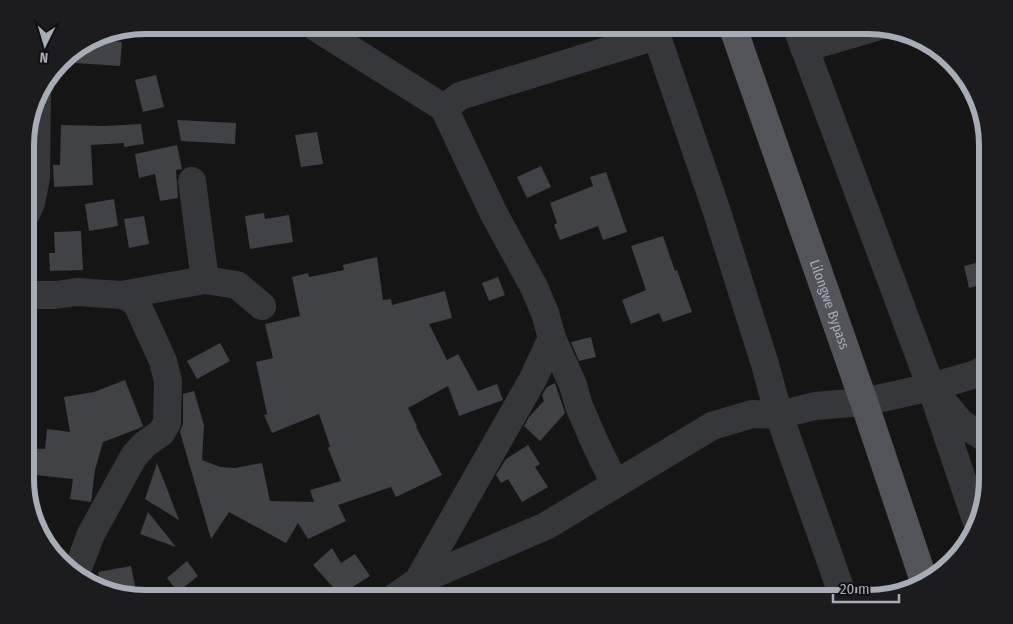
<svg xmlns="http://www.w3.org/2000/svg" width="1013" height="624" font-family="'Fira Sans Condensed',sans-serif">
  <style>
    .building { fill: #414246 }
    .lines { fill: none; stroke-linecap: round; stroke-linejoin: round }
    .minor { stroke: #36373b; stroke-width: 28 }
    .major { stroke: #52545a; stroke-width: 28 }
    .labels { text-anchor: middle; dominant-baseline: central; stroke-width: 4; stroke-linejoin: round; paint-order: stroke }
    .street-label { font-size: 14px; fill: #a7acb6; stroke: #101011 }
    .rim { fill: none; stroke: #a7acb6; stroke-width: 6 }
  </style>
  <rect width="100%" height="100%" fill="#151516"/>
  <!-- building -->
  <path class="building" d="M91,39L122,42L120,66L60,62L66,55Z
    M156,75L164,107L143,112L135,80Z
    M177,120L236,123L235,144L181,141Z
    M141,124L144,144L124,147V143L91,145L93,185L54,187L53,165H60L61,125L105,126Z
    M317,132L323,164L301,167L295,135Z
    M177,145L182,169L176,170L178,198L160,201L155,174L139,178L135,154Z
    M541,166L551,187L527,198L517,177Z
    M606,172L627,232L603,240L598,226L560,240L554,225L557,223L550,203L593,186L590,177Z
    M114,199L118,226L89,231L85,204Z
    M264,213L265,219L289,215L293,242L250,249L245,216Z
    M144,216L149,244L129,248L124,219Z
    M81,231L83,270L50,271L49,253H55L54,232Z
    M663,236L675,271L677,270L692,312L663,322L659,313L631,324L622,300L646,290L631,246Z
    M377,257L383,300L391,299L392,305L445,291L452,318L429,324L447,360L458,354L478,391L497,384L503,400L459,416L448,386L408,408L417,426L416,427L442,475L396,497L391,487L338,505L346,521L308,539L298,523L286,543L229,512L211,539L180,432L183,423V394L194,391L204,425L202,460L220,467L235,468L262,463L270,501L314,502L310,490L341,481L328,448L330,446L319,414L272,433L264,415L267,414L256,362L273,358L265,324L300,316L292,277L308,273L309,277L344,270L343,265Z
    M988,260V283L969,288L964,266Z
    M498,277L505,295L489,301L482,283Z
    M591,337L596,357L579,361L571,342Z
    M220,343L230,361L197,379L187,361Z
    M125,380L143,426L140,428L103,442L95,470L91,502L70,499L73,479L26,474V448L45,449L47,429L70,432L64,397L94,392Z
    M555,383L565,413L540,441L524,426L529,417L544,401L542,395L547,387Z
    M528,445L540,464L535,467L548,487L522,502L508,479L501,483L496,475L506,459Z
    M157,463L179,520L145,499Z
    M148,512L176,547L140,534Z
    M332,548L341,563L355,554L370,576L340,595L313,565Z
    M187,561L198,576L178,592L167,578Z
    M131,566L136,590L122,592L101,586L98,572Z"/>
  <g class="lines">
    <!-- minor -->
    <path class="minor" d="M312,25L444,108L494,214L534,287L545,313L552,338L573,385L579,406L595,443L615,484
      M653,25L716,209L764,361L779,415L844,599
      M796,25L931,387L976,520
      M804,48L876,27
      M444,108L460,96L656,36
      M192,181L205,280
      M26,214L31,203L36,178L37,94
      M26,295H55L77,292L121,295L130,298L137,304L163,361L168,381L167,423L161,433L145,444L134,456L91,534L75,576
      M121,295L205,280L237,285L262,306
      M939,397L961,423L985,438L988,439
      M418,581L533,379L552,338
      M392,599L418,581L546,526L712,426L752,414L779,415L815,406L864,402L931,387L976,374L988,367"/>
    <!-- major -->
    <path class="major" id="s1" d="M732,25L864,402L925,584"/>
  </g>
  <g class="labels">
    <!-- street labels -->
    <g class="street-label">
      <text stroke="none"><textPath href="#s1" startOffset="296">Lilongwe Bypass</textPath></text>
    </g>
  </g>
  <!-- crop -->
  <path d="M0 0H1013V624H0ZM145 34H868A111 111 0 0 1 979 145V479A111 111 0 0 1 868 590H145A111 111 0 0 1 34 479V145A111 111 0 0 1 145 34Z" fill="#1c1c1e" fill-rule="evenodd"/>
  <path class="rim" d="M145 34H868A111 111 0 0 1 979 145V479A111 111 0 0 1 868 590H145A111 111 0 0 1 34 479V145A111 111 0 0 1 145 34Z"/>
  <!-- north arrow -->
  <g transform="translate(45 45) rotate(185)" stroke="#101011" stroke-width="4" paint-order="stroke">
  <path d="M0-4L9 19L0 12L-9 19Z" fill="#a7acb6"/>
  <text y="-8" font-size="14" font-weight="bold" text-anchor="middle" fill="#a7acb6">N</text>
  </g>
  <!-- scale -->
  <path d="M833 594v8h66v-8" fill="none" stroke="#a7acb6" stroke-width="2.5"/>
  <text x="840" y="594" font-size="15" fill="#a7acb6" stroke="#101011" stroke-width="4" paint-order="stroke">20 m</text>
</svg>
